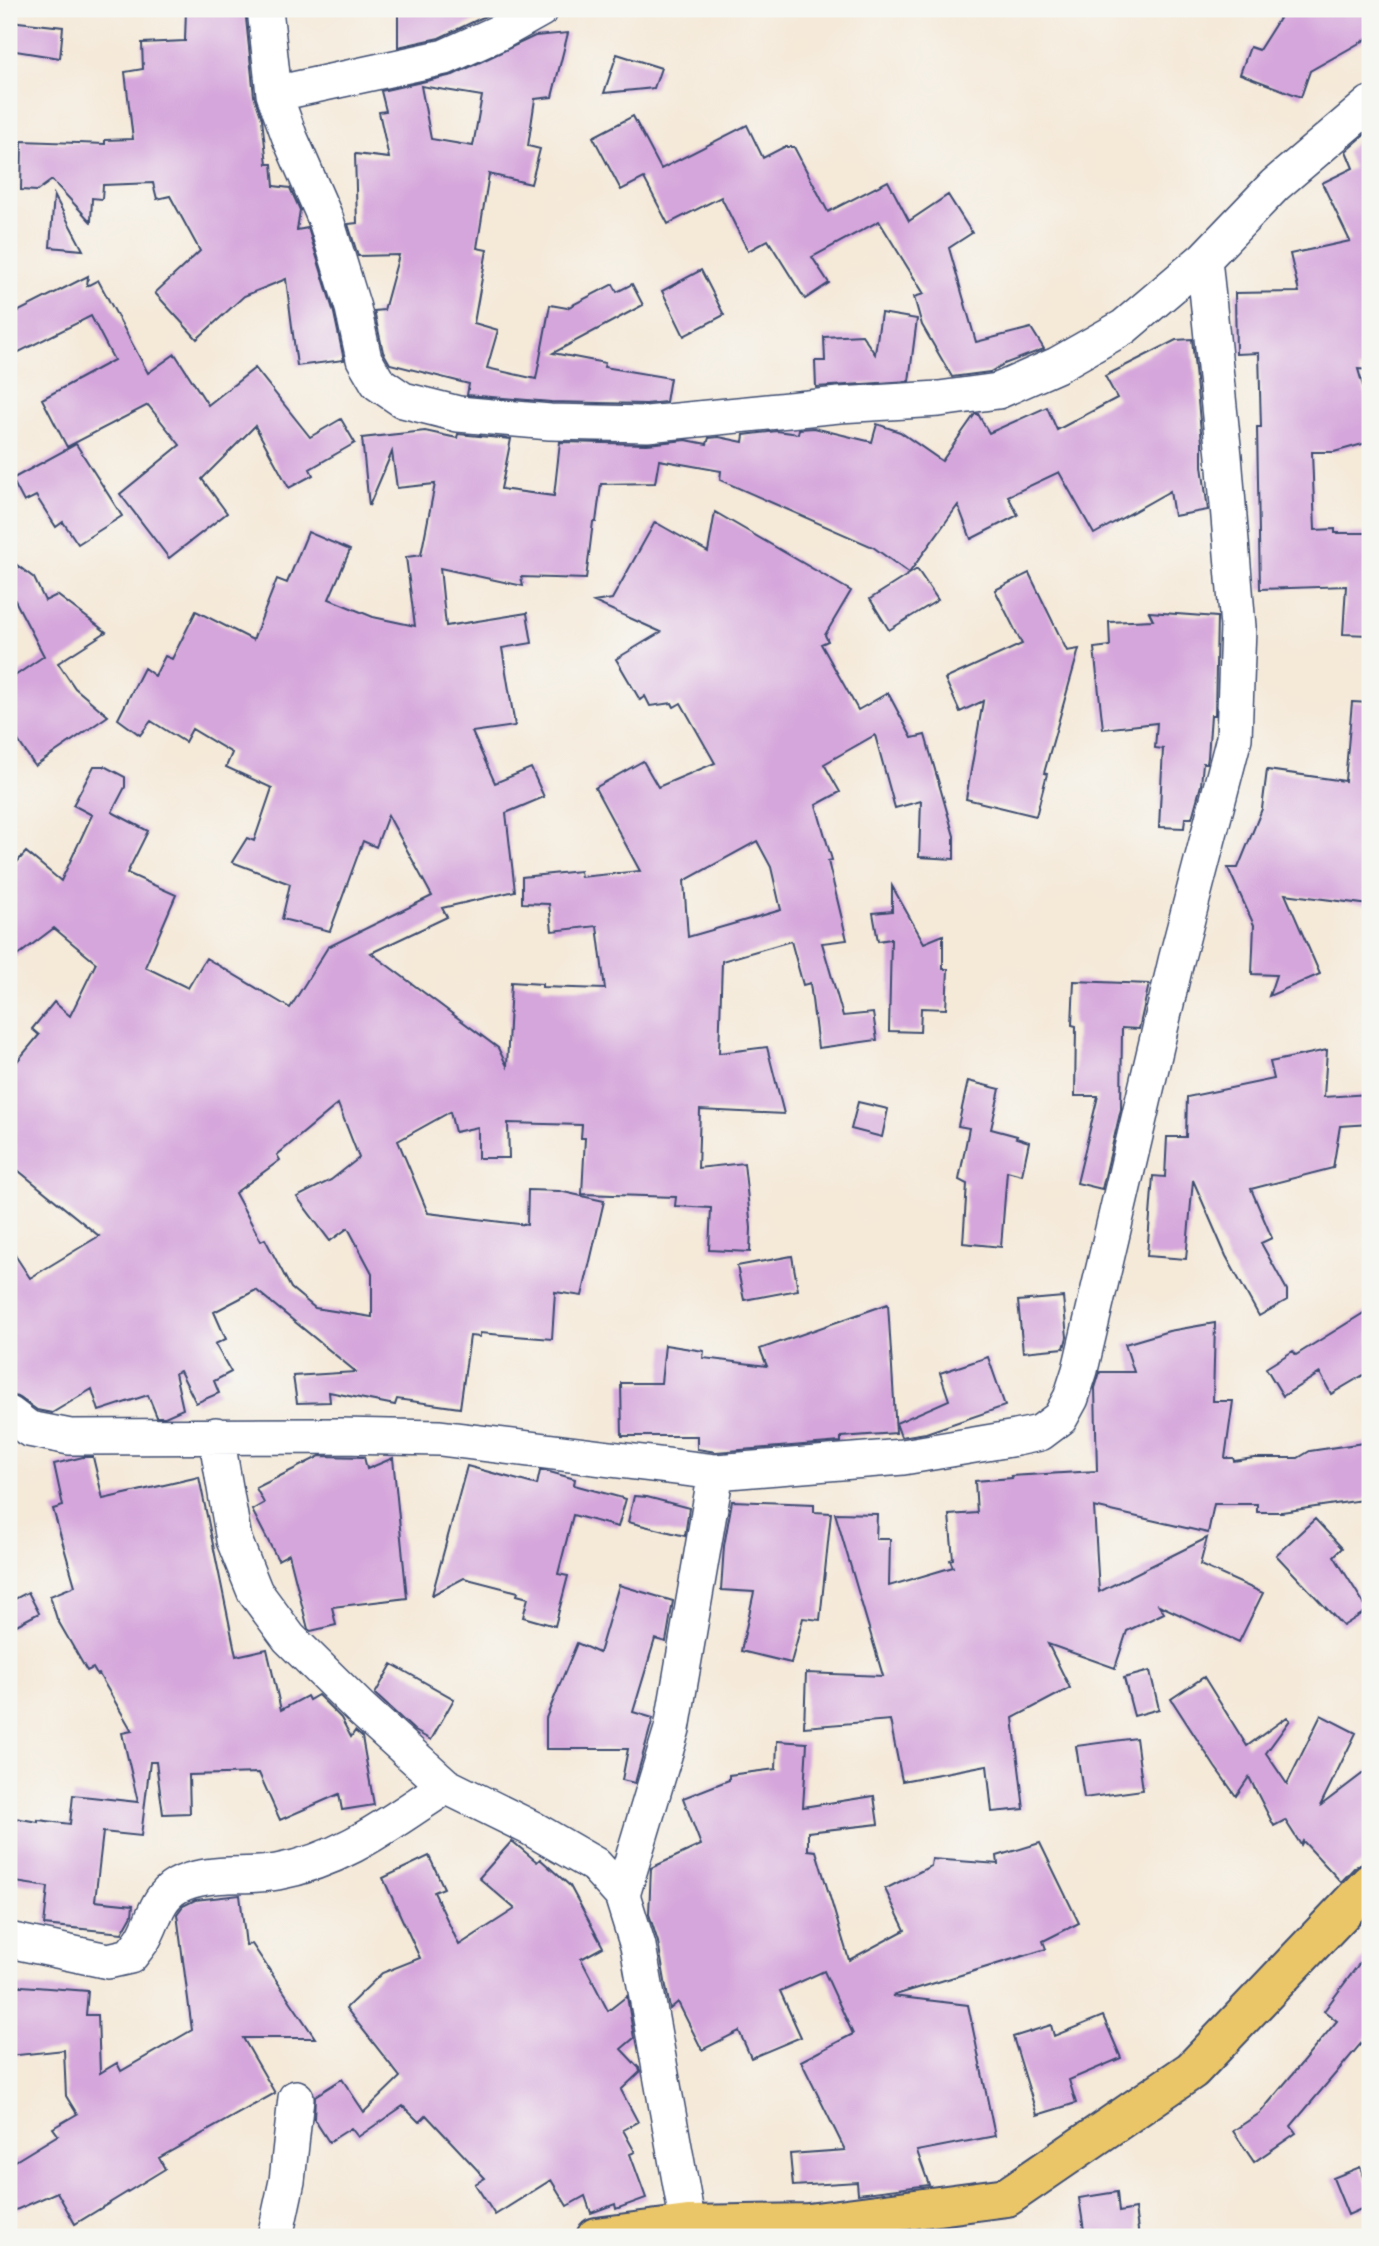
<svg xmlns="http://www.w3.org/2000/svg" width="1379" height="2246" font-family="'Gochi Hand',sans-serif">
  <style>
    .building { fill: #d5a6db; fill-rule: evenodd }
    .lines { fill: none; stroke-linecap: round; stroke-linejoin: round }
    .minor-casing { stroke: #3c4b70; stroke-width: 38 }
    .major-casing { stroke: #3c4b70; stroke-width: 42 }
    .minor { stroke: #fff; stroke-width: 35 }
    .major { stroke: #ebc669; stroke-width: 38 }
  </style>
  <rect width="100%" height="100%" fill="#f6f6f2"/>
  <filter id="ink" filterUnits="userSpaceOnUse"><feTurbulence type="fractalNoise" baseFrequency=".0143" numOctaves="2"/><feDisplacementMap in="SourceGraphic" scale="14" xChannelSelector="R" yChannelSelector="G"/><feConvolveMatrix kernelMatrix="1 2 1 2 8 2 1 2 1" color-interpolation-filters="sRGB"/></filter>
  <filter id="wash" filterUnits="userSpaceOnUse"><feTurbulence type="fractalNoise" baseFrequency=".00686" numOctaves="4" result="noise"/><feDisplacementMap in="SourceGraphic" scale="28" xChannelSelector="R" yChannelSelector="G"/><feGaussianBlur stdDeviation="1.57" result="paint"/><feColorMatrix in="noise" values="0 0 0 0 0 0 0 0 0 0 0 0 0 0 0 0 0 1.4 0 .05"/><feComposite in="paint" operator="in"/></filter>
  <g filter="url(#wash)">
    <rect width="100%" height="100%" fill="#f5e9d8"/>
    <g id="blocks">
      <!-- building -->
      <path class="building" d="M186,9H245L254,96L262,119L267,164H272L274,186L290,188L300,210L297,230L308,228L334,313L344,360L297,366L286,279L244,296L197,339L155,293L200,251L170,196L157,199L153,183L103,185L102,199L92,198L91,222L52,180L37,191L21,190L22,141L105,144V140L133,139L125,72L143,69L142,43L185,41Z
        M398,9H493L494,12L439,38L398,47Z
        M1285,9H1365L1370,18V37L1310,71L1301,97L1240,74L1250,47L1259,50Z
        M9,21L63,27L60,58L9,50Z
        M568,33L552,97L535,99L528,146L540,149L531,184L489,174L477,248L487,250L474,323L498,330L487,368L536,379L550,305L567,308L613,284L617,292L632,284L643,305L553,353L605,363L604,367L670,378L666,402L646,404L551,402L467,395L469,384L390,364L383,352L374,311L384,310L399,255L358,256L348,224L357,223L355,154L389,158L379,112L386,111L381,91L453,75L535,36ZM421,86L482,96L473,146L431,139Z
        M617,54L661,68L654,88L604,93Z
        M633,116L661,169L747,125L763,158L784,147H794L828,212L888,181L909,221L948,195L972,233L949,248L976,342L1031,328L1044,349L1004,364L990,372L952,377L922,325L914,297L924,294L879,221L812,257L829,283L805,299L768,240L748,251L721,197L668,224L644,178L621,190L593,137Z
        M1370,130V370L1358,369L1370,410V442L1334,452H1312L1315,530L1335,529V533H1370V635L1343,634L1346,586L1260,589L1257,427H1261L1259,353L1236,354L1235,293L1299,292L1290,254L1350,241L1322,183L1353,168L1346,151Z
        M54,195L83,250L50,247Z
        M701,270L724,315L684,336L662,291Z
        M88,276L87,286L98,280L148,373L175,354L208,405L255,368L310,437L341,419L355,443L310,469L313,475L289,488L255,426L202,479L227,513L169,558L120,494L180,445L148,405L67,447L42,399L114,360L91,316L9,357V316Z
        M881,313L917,319L909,381L816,387L815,361H825L824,337L862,335L875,354Z
        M1192,339L1202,442V466L1208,510L1174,516L1170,491L1094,534L1059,472L1008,496L1018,515L971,539L958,505L909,573L873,547L720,480L721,471L659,460L655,483L601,484L596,522H593L586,579L521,577L523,586L440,568L446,626L527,613L532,643L502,648L515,726L472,732L495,783L531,768L544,797L506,813L515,891L442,908L447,917L371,953L498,1048L507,1066L511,982L542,984V987L605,989L597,926L552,931L549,904L522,903V877L580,871L581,877L640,871L595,788L643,761L658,787L715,763L681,703L674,707L672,703L650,706L645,696L640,700L616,659L661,632L594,602L612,599L655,522L708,552L715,512L851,591L825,635L828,641L821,644L858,710L888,693L912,738L925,735L954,836V859L919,857L921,801L895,808L875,735L824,764L840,792L816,805L832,860L828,861L847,940L822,943L843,1016L873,1013L877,1040L818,1048L810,983L803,985L791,941L722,961L719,1053L767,1047L784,1114L700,1110L698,1168L744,1163L751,1228L750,1252L709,1250L711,1208L675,1206L676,1197L582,1194L585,1138H581L582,1125L508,1123L509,1158H478V1127L455,1132L450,1112L398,1141L428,1213L527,1225L528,1190L559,1191L604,1201L582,1296L555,1292L552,1339L480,1333V1337L470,1336L460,1408L397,1399L395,1405L329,1392L330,1402L297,1403L293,1376L356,1372L256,1290L214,1312L226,1339L215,1344L231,1372L214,1381L219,1393L196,1403L180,1371L175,1373L183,1409L165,1417H157L148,1395L99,1411L92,1389L52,1413L37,1410L20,1398L9,1394V1246L30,1278L99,1236L9,1163V1071L39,1035L32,1029L54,1002L70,1016L96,963L54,928L9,962V871L26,852L61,881L92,815L73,805L94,766H104L125,777V787L112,812L148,831L127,873L176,895L145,967L188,988L206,958L290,1008L328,947L432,896L388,815L376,847L363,841L330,931L282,919L290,884L232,862L247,838L254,841L272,788L226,767L232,753L192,729L185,742L151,721L140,735L118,719L144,668L155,676L165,656L172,659L196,611L253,640L277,579L287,583L308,532L350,550L329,599L373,617L415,626L406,557L421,555L435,484L397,488L392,452L369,506L362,438L425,431L457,438L458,434L511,439L501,489L554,496L560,442L647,444L686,440L707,444L709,438L719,437L743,442L744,435L777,431L798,434L799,429L814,428L872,442L877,424L900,432L942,461L975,414H978L989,433L1047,407L1057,430L1117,398L1105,376L1176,340ZM757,841L771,867L781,910L688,937L684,881ZM338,1104L359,1158L331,1180L297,1197L330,1241L348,1228L372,1273V1317L315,1308L291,1288L265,1239L261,1241L235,1193L280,1160L277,1155Z
        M76,444L122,516L78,544L63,522L56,527L36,496L24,502L12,479Z
        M9,559L34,578L45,601L57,595L106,632L58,663L75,688L108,716L35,766L9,727V680L44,656L9,589Z
        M917,569L938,600L889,630L870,599Z
        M1029,573L1067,651L1079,649L1044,773L1047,774L1036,816L966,799L983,701L960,712L945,679L1022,644L995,590Z
        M1149,612L1217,617L1215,715H1211L1208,757L1207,763H1203L1201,785L1192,818H1185L1184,828L1159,827L1163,749L1155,748L1157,723L1103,729L1094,648L1110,646L1109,622L1153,620Z
        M1352,702L1370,703V905L1285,894L1320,974L1269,996L1276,975L1252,974L1254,925L1228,868H1238L1262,809L1267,770L1345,781Z
        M892,886L924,943L943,935V969H948L946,1009L921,1008L920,1032L889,1031L891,939L878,941L873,913L892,911Z
        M1074,981L1149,984L1139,1029L1122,1028L1121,1109L1102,1189L1077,1183L1098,1096H1075L1076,1026L1072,1025Z
        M1327,1050L1324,1097L1369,1094L1370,1124L1340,1126L1333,1168L1251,1189L1272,1238L1261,1243L1287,1290V1300L1259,1316L1226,1256L1193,1180L1186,1259L1147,1256L1153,1176L1165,1177L1167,1137H1186L1187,1097L1274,1079L1270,1062Z
        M968,1081L1000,1089L991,1129L1017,1136L1016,1138L1029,1142L1022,1175L1007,1171L1001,1247L963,1243L967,1184L959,1180L969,1128L958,1126Z
        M858,1102L888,1109L882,1137L851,1129Z
        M792,1256L798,1290L744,1300L737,1266Z
        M1063,1297L1067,1337L1064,1348L1023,1352L1018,1301Z
        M888,1304L896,1433L841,1437V1442L716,1452L697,1449V1436H622L621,1383H661L665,1345L704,1351L703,1358L767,1366L760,1349Z
        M1370,1309V1371L1331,1394L1320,1373L1283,1396L1266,1368L1293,1351L1296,1355Z
        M1215,1323L1213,1401H1233L1225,1458H1233L1234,1461L1254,1458H1298L1310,1451L1370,1442V1498L1362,1500L1282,1512H1257V1504H1214L1208,1533L1094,1507L1099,1592L1207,1538L1200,1565L1263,1593L1239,1642L1159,1605L1164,1613L1127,1631L1115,1668L1048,1644L1070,1688L1013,1718L1024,1809L992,1812L987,1765L902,1781L890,1720L804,1727L806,1673L883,1676L835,1513L877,1514L876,1539H890L889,1586L953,1567L950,1560L953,1559L949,1515L977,1513L975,1481L1012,1478L1011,1476L1097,1471L1095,1388L1100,1372H1134L1125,1344L1169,1331Z
        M988,1357L1005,1406L926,1433L901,1437L896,1423L949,1400L940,1373Z
        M320,1456L364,1457L367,1469L393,1458L407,1598L332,1607L336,1625L311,1631L308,1629L289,1554L278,1560L252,1510L264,1503L256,1488Z
        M83,1457H93L103,1499L199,1477L236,1656L267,1649L281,1710L307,1696L309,1700L318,1695L341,1718L351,1737L355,1731L362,1737L374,1805L342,1810L339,1794L280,1820L259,1773L189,1775L190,1813L163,1814L156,1762H150L141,1836L103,1832L95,1901L133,1905L132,1915L122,1933L44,1925L48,1887L9,1881V1817L38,1822V1820L70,1824L73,1795L138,1802L122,1733L132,1731L99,1674L97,1675L93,1668L87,1671L57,1619L50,1596L75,1586L53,1509L63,1506L54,1464Z
        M467,1466L537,1485L540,1471H546L575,1479L574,1485L626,1499L618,1527L573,1515L558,1574L568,1576L555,1626L523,1617L528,1598L517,1595L518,1592L464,1578L432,1595Z
        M634,1496L647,1497L689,1508L685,1536L628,1522Z
        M732,1501L814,1504V1512L831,1513L820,1620L803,1618L791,1663L741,1651L754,1592L721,1590L724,1546Z
        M1315,1519L1342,1548L1334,1556L1368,1610L1343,1626L1276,1555Z
        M619,1585L673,1601L666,1642L655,1639L633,1712L653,1718L635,1783L622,1780L628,1749H546V1718L577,1643L599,1653Z
        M28,1592L39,1613L9,1629V1602Z
        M392,1664L454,1699L431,1740L415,1731L375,1694Z
        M1150,1671L1159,1709L1134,1716L1124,1678Z
        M1204,1677L1247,1746L1287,1717L1290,1720L1266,1753L1287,1784L1321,1715L1356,1733L1320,1806L1370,1768V1858L1354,1868L1341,1882L1303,1841L1301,1845L1285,1820L1274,1826L1249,1777L1236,1796L1215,1767L1171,1699Z
        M1136,1738L1143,1790L1084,1798L1076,1746Z
        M777,1741L807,1743L803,1807L874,1796L878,1824L808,1832V1850L816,1851L849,1960L905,1930L885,1889L931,1866L932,1859L998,1864L997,1856L1040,1843L1079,1923L1043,1941L1046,1949L892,1996L968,2005L995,2136L917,2151L929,2185L858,2194L857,2182L793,2186L790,2154L845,2150L801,2061L853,2034L824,1971L780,1991L801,2037L751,2058L739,2031L702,2050L678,2002L670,2009L658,1942L649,1914L651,1868L701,1845L683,1798L729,1780V1775L776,1769Z
        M512,1841L537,1862L540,1859L570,1886L603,1947L581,1959L608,2011L627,1996L634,2038L621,2049L639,2068L640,2072L621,2090L638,2122L623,2130L635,2152L630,2154L646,2198L616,2209L615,2204L591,2213L585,2196L567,2206L551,2180L495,2215L475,2184L485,2178L426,2115L419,2122L403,2106L358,2137L351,2128L329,2142L314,2119L315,2096L342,2079L364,2112L400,2077L346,2008L382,1973L420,1958L383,1878L429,1856L444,1888L434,1892L459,1945L515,1909L479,1878Z
        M240,1895L246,1945L252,1944L315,2038H243L275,2093L159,2158L165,2169L75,2224L57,2192L9,2213V2165L58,2135L53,2128L77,2114L66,2096L64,2050L9,2056V1985L88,1991L86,2015H98L100,2073L117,2063L121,2071L192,2030L177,1914L183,1906L195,1900Z
        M1370,1949V2033L1291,2126L1296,2133L1254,2162L1233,2131L1260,2113L1337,2021L1324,2011Z
        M1103,2016L1121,2058L1069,2080L1076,2103L1037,2115L1013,2037L1051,2025L1054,2036Z
        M1360,2167L1370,2191V2205L1348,2215L1333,2178Z
        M1117,2192L1119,2212L1135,2209L1139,2237H1085L1079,2198Z"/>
    </g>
  </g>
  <g filter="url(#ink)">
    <use href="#blocks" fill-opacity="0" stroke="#3c4b70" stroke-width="2"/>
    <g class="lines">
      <!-- minor casing -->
      <g class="minor-casing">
        <path id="minor" d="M265,9L274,94L290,138L326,220L353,308L364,359L378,383L403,400L458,414L550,422L647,424L839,405L939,399L998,391L1057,365L1124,327L1204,259L1275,185L1370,104
          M274,94L445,57L500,32L541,9
          M9,1414L29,1429L70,1437L340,1436L440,1438L716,1472L903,1457L1016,1438L1040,1433L1060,1418L1071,1398L1080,1370L1176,961L1234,738L1238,627L1224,456L1204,259
          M216,1435L234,1540L255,1592L289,1638L360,1708L446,1786L531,1828L595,1865L622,1895L638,1946L688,2225
          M622,1895L672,1729L716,1472
          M9,1940L108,1961L130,1956C134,1951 139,1945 143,1939C154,1921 156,1898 177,1886C206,1870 245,1878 277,1872C344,1860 391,1822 446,1786
          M275,2237L287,2181L296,2098"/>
      </g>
      <!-- major casing -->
      <g class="major-casing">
        <path id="major" d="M596,2237L688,2225L808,2223L1007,2197L1192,2070L1370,1883"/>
      </g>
      <!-- minor -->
      <use href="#minor" class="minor"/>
      <!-- major -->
      <use href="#major" class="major"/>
    </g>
  </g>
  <!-- margin -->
  <rect width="1379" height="2246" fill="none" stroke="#f6f6f2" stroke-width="35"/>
</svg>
